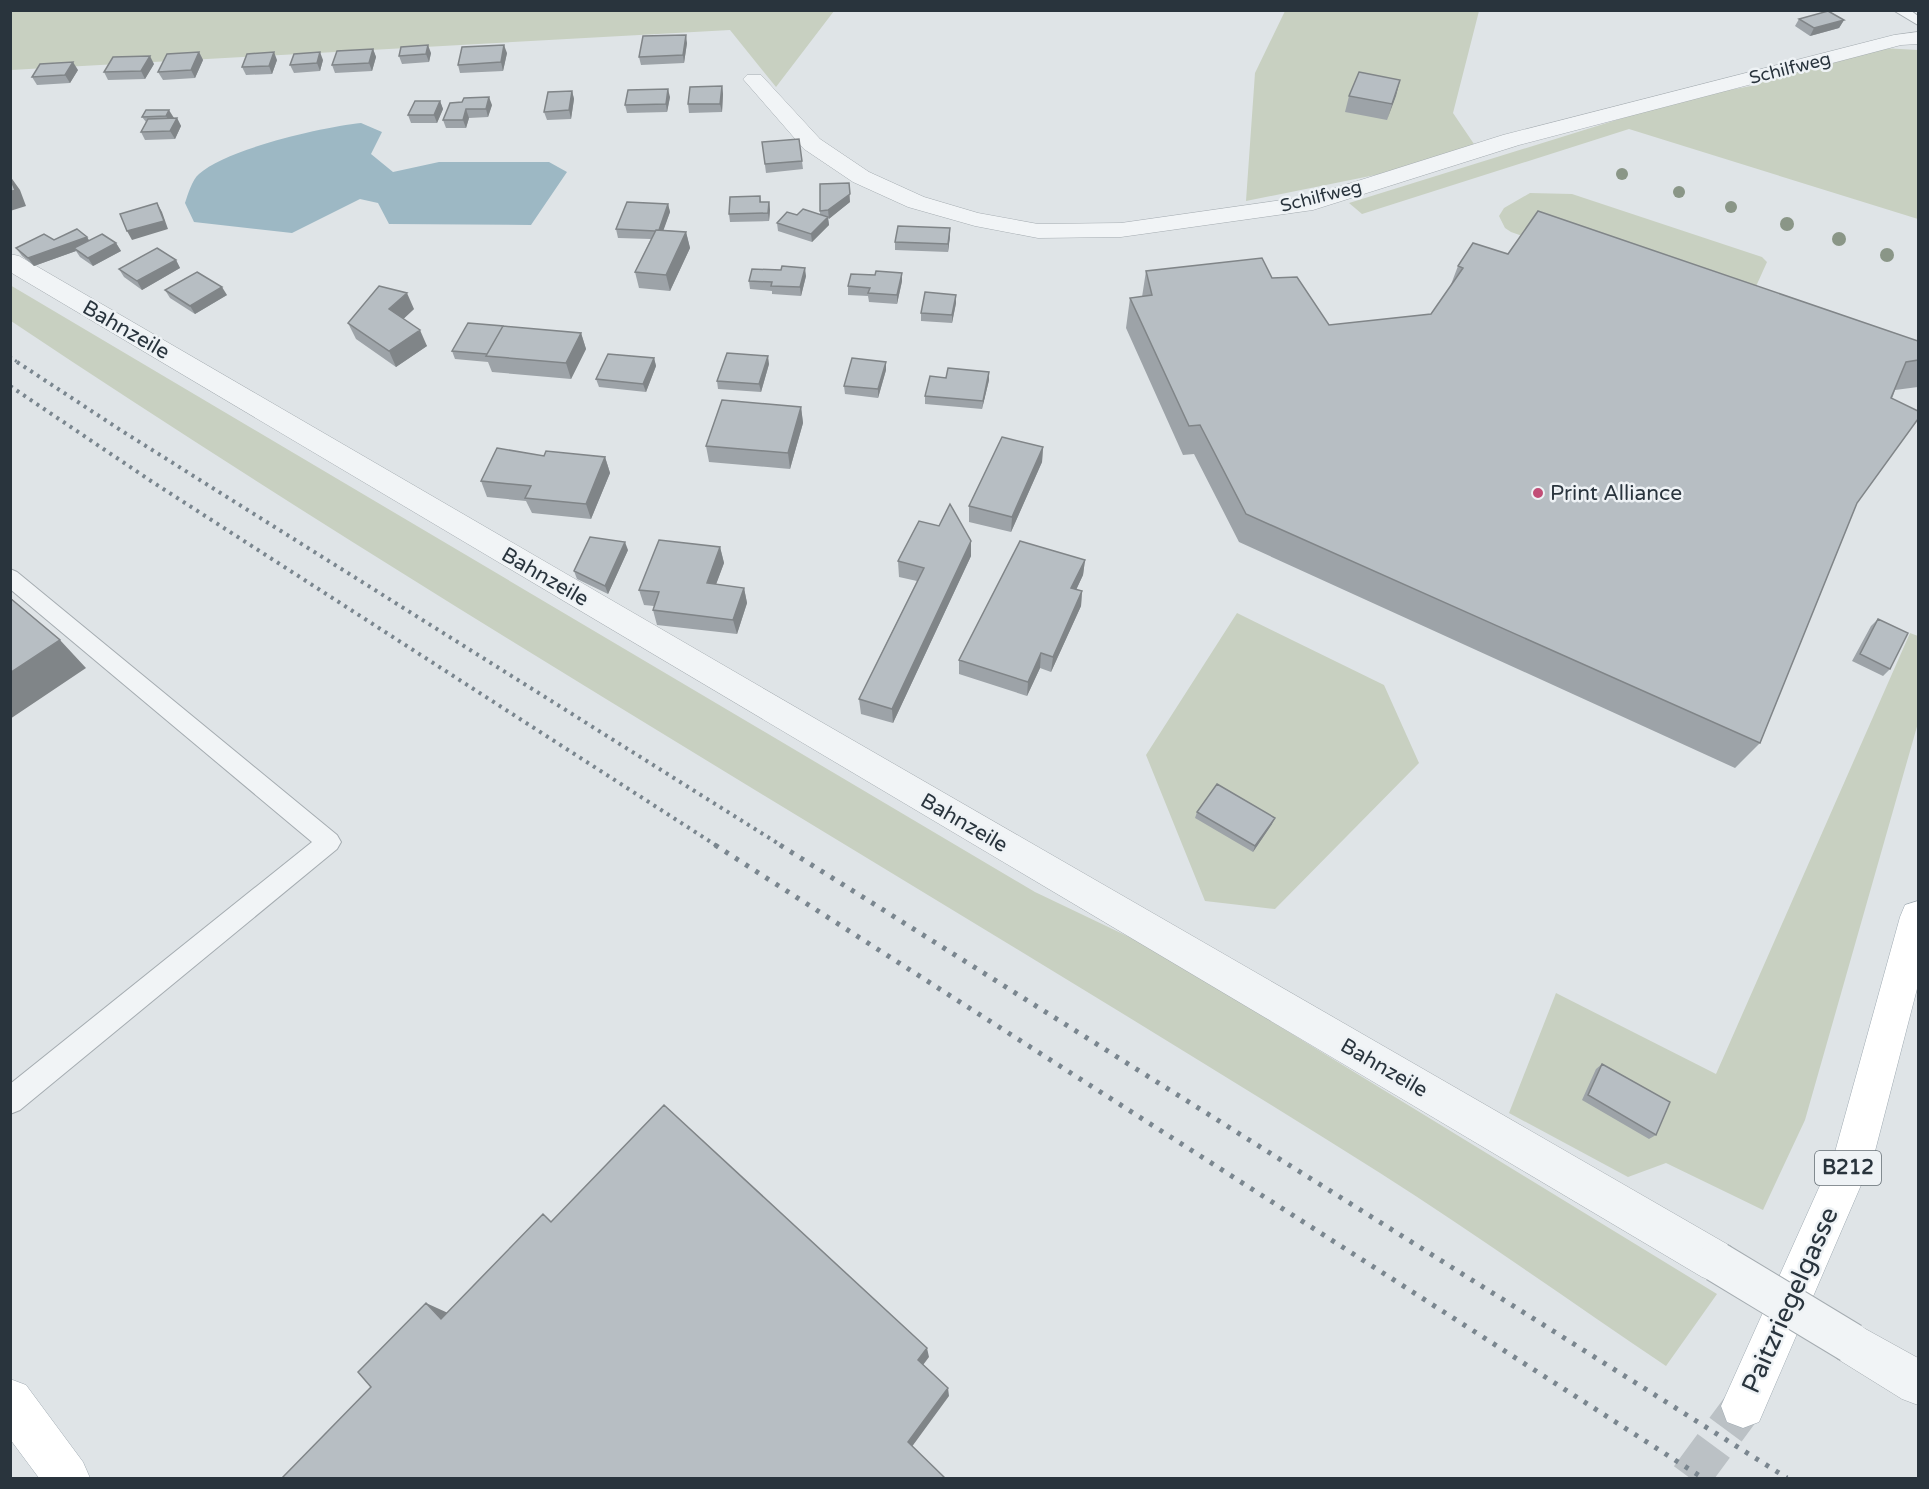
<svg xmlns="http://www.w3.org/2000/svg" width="1929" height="1489" font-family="'Varela Round',sans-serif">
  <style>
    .green { fill: #c8d0c1 }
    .water { fill: #9db8c4 }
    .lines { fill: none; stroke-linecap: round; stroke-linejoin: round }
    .primary-tunnel { stroke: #bbc1c5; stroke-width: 40; stroke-dasharray: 40 20; stroke-linecap: butt }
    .service-casing { stroke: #a5acb1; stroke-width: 2 }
    .minor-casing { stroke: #a5acb1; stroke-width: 1 }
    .primary-casing { stroke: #9faab2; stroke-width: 1 }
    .service { fill: #f1f4f6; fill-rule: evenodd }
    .minor { fill: #f1f4f6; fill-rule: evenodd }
    .primary { fill: #fff; fill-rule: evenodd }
    .rail-far2 { stroke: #7a868f; stroke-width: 3; stroke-dasharray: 2 4; stroke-linecap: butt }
    .rail-far1 { stroke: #7a868f; stroke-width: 4; stroke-dasharray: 3 5; stroke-linecap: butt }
    .rail { stroke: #7a868f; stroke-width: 5; stroke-dasharray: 4 8; stroke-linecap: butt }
    .minor-bridge-casing { stroke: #a5acb1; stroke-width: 42; stroke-linecap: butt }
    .minor-bridge { stroke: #f1f4f6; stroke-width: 40 }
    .tree { fill: #8a9687 }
    .wall { fill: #9da3a8 }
    .shaded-wall { fill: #808588 }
    .building { fill: #b7bec3; stroke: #808588; stroke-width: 1.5 }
    .poi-dot { fill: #c24e77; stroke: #eef2f5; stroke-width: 2 }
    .labels { text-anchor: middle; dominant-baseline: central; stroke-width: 5; stroke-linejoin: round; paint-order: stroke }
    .far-street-label { font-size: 18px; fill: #29343d; stroke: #eef2f5 }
    .shield { fill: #eef2f5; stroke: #646d74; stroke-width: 1.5 }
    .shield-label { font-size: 20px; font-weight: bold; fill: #29343d }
    .street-label { font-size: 21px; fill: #29343d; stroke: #eef2f5 }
    .poi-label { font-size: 21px; fill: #29343d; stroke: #eef2f5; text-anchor: start }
    .near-street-label { font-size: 26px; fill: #29343d; stroke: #eef2f5 }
  </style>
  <rect width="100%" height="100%" fill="#dfe4e7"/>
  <!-- green -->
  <path class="green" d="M10,11H834L776,87L730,30L11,70Z
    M1285,11H1479L1453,113L1474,144L1395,171L1246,201L1255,73Z
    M1882,48L1918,50V219L1629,129L1362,214L1349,203L1687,98L1751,86L1824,62Z
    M1530,193L1572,194L1762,257L1767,262L1744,313L1511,232L1505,228L1499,216L1504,208Z
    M10,285L1035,892L1148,946L1717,1294L1666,1366C1571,1302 1477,1235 1380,1173C925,887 458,620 11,321Z
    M1237,613L1384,685L1419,763L1275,909L1205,901L1146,755Z
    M1910,633L1918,636V723L1805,1120L1763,1210L1666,1163L1628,1177L1509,1113L1556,993L1716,1074Z"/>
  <!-- water -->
  <path class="water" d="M361,123L382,132L371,154L393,172L439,162H549L567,172L531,225L389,224L378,203L360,199L292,233L194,222L185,203C188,194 192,180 199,174C226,149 323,127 361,123Z"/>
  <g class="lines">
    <!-- primary-tunnel -->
    <path class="primary-tunnel" d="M1690,1478L1743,1406"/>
    <!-- service casing -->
    <g class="service-casing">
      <path id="service" d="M1893,10H1910L1918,16V25Z
        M10,569L17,572L337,835L341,842L337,849L20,1110L10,1114V1084L312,842L10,589Z"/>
    </g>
    <!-- minor casing -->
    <g class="minor-casing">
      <path id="minor" d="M1918,32V44L1901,45L1519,145L1313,210L1121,237L1038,238L975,226L908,207L853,182L804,149L743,79L747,75H761L820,139L869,172L924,197L978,213L1038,224L1121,223L1310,196L1503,135L1894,35Z
        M10,254L19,256L816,719L1732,1247L1738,1262L1732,1277L1717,1283L1702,1277L10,272Z
        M1851,1321L1918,1358V1405L1902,1399L1836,1358L1829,1343L1836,1328Z"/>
    </g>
    <!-- primary casing -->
    <g class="primary-casing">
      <path id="primary" d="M1918,901V985L1874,1155L1759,1422L1743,1428L1727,1422L1721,1406L1835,1152L1900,917L1905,905Z
        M10,1379L26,1385L83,1462L90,1478H39L10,1439Z"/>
    </g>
    <!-- service -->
    <use href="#service" class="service"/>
    <!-- minor -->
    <use href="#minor" class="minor"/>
    <!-- primary -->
    <use href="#primary" class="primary"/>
    <!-- rail-far2 -->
    <path class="rail-far2" d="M10,357L19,363"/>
    <!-- rail-far1 -->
    <path class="rail-far1" d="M17,362L122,431L782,846
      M10,386L151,481L717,846"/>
    <!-- rail -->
    <path class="rail" d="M715,845L1703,1478
      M780,845L1787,1478"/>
    <!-- minor-bridge casing -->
    <g class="minor-bridge-casing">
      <path id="minor-bridge" d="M1717,1262L1851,1343"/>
    </g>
    <!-- minor-bridge -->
    <use href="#minor-bridge" class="minor-bridge"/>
  </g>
  <!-- trees -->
  <g class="tree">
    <circle cx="1622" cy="174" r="6"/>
    <circle cx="1679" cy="192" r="6"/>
    <circle cx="1731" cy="207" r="6"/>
    <circle cx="1787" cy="224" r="7"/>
    <circle cx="1839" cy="239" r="7"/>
    <circle cx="1887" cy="255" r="7"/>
  </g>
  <!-- wall -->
  <path class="wall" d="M1799,19L1844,20L1839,28L1810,36L1795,26Z
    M687,43L684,63L641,65L639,57Z
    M373,49L376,57L372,71L335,73L332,65Z
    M199,52L203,60L195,78L163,80L158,72Z
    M431,53L429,62L402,64L399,56Z
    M507,53L503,71L460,73L458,65Z
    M277,60L272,74L246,75L242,67Z
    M323,60L320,71L294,73L290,65Z
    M154,64L145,79L108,80L104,72Z
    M78,70L70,83L37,85L32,77Z
    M1400,80L1387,120L1345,112L1349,96Z
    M722,86L723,94L722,112L689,113L688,104Z
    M572,91L574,99L571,119L547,120L544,112Z
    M670,97L667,112L627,113L625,105Z
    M440,101L443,109L437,123H411L408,115Z
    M462,102L492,105L488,117L469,118L466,128H446L443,120Z
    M146,110L174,118H177L181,126L175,139L145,140L141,132L146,122L142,117Z
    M799,139L803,169L766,173L762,142Z
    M760,196L761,202H769L770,210L769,221L730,222L729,214Z
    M850,202L828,219L829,225L812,242L778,231L777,223L797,215H820V211Z
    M668,204L670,212L663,230L686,232L690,248L670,291L639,288L635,272L651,239L618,238L616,229Z
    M950,236L948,252L895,250V242Z
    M87,237L89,241L116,243L121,251L93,266L80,257L76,251L34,266L22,256L16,248L54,240Z
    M1508,254L1918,341V387L1895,390L1857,503L1760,743L1735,768L1239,542L1194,454L1183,455L1126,328L1130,298L1142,297L1146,271L1272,278L1329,325L1431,314L1450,287L1458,266Z
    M176,260L180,268L142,290L124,277L119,269Z
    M806,276L801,296L772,294V291L750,289L749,281Z
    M902,281L897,304L869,302L868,296L848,295V286Z
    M165,290L227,295L195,314L170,298Z
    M956,303L952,323L921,321V313Z
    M414,309L403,319L427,346L396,367L356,339L348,323Z
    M581,333L586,349L571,379L492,372L488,362L455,359L452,351Z
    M654,358L656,366L646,392L599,387L596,379Z
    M769,364L761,392L718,389L717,381Z
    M886,370L878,398L845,394L844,386Z
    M989,372V380L982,409L925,404V396L946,378Z
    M801,407L803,423L790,469L709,462L706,446Z
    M1043,447L1042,462L1011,532L969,522V506Z
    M544,456L605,457L610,473L591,519L532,513L526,501L487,497L481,481Z
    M971,541V556L893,723L861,714L859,699L917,581L899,577L898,561Z
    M720,547L724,563L716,584L744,588L747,603L737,634L657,625L653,610L654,606L644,605L639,590Z
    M628,550L608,594L577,579L574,571Z
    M1085,560L1083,575L1076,590L1082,591L1081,606L1051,672L1040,668L1027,696L959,674V660Z
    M1878,619L1890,669L1883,676L1852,661L1871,626Z
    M1197,812L1272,824L1253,852L1195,818Z
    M1602,1064L1656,1135L1649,1139L1582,1100L1596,1069Z"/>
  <!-- shaded-wall -->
  <path class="shaded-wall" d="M1844,20L1839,28L1810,36L1814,28Z
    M686,35L687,43L684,63L683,55Z
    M428,45L431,53L429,62L426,54Z
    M504,45L507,53L503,71L501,62Z
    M373,49L376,57L372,71L369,63Z
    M199,52L203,60L195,78L191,70Z
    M274,52L277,60L272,74L269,66Z
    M320,52L323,60L320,71L317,63Z
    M150,56L154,64L145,79L141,71Z
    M73,62L78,70L70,83L65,75Z
    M1400,80L1396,96L1387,120L1392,104Z
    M722,86L723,94L722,112L720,104Z
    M668,89L670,97L667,112L666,104Z
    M572,91L574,99L571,119L569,110Z
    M489,97L492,105L488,117L486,109Z
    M440,101L443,109L437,123L434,115Z
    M466,109L469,118L466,128L463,120Z
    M169,110L174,118L171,124L166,116Z
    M177,118L181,126L175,139L170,131Z
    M10,176L20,190L26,206L10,211Z
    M849,183L850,202L829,219L828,210Z
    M769,202L770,210L769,221L768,213Z
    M157,203L162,212L168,229L132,240L127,231Z
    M668,204L670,212L660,240L658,231Z
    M828,217L829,225L812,242L811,234Z
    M950,228V236L948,252V244Z
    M686,232L690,248L670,291L666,275Z
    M87,237L92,245L74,248L76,251L34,266L28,258Z
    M116,243L121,251L93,266L88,258Z
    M176,260L180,268L142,290L137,281Z
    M805,268L806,276L801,296L800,287Z
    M902,273V281L897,304V295Z
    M222,287L227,295L195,314L190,306Z
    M407,293L414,309L396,326L389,309Z
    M956,295V303L952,323V315Z
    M420,330L427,346L396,367L389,351Z
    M581,333L586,349L571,379L566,363Z
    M768,356L769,364L761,392L759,384Z
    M654,358L656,366L646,392L643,384Z
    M886,362V370L878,398V389Z
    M989,372V380L982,409L983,401Z
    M801,407L803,423L790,469L788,453Z
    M1043,447L1042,462L1011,532L1012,517Z
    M605,457L610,473L591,519L586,504Z
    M971,541V556L893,723L892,709Z
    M625,542L628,550L608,594L605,586Z
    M720,547L724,563L711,598L707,583Z
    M1085,560L1083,575L1070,603L1071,588Z
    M744,588L747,603L737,634L733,620Z
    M1082,591L1081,606L1051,672L1053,657Z
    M60,640L86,668L10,719V673Z
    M1041,653L1040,668L1027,696L1028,682Z
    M1275,818L1272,824L1253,852L1255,846Z
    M426,1303L448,1313L441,1319Z
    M927,1348L929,1357L920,1369L918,1360Z
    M948,1388L949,1396L911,1448L908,1442Z"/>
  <!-- building -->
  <path class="building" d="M1828,11L1844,20L1814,28L1799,19Z
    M686,35L683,55L639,57L643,36Z
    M428,45L426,54L399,56L401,47Z
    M504,45L501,62L458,65L462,47Z
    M373,49L369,63L332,65L337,51Z
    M199,52L191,70L158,72L167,54Z
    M274,52L269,66L242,67L247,54Z
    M320,52L317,63L290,65L294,54Z
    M150,56L141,71L104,72L113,57Z
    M73,62L65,75L32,77L40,64Z
    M1359,72L1400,80L1392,104L1349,96Z
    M722,86L720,104H688L690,87Z
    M668,89L666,104L625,105L628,90Z
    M572,91L569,110L544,112L548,92Z
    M489,97L486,109H466L463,120H443L450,103L462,102L464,98Z
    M415,101H440L434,115H408Z
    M146,110H169L166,116L142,117Z
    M177,118L170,131L141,132L148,119Z
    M799,139L802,161L765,164L762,142Z
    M10,178L15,190L10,192Z
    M849,183L850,194L828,210L820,211V184Z
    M760,196V202H769L768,213L729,214L730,197Z
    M627,202L668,204L659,230H656L655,231L616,229Z
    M157,203L164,221L127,231L120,214Z
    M803,209L828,217L811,234L777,223L787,212L797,215Z
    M1538,211L1918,341V360L1906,362L1891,398L1918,411V419L1857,503L1760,743L1246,514L1200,425L1189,426L1130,298L1152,295L1146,271L1262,258L1272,278L1297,277L1329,325L1431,314L1463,268L1458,266L1473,243L1508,254Z
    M898,226L950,228L948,244L895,242Z
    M77,229L87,237L28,258L16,248L44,234L54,240Z
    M656,230L686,232L666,275L635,272Z
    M102,234L116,243L88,258L74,248Z
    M157,248L176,260L137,281L119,269Z
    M782,266L805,268L800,287L771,286L772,282L749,281L752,269L781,270Z
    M876,271L902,273L897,295L868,293L870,288L848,286L851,274L875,275Z
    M197,272L222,287L190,306L165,290Z
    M379,286L407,293L389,309L420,330L389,351L348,323Z
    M925,292L956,295L952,315L921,313Z
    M468,323L503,326L487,354L452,351Z
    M503,326L581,333L566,363L486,356Z
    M727,353L768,356L759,384L717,381Z
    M608,354L654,358L643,384L596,379Z
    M852,358L886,362L878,389L844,386Z
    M948,368L989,372L983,401L925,396L930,376L946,378Z
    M722,400L801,407L788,453L706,446Z
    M1002,437L1043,447L1012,517L969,506Z
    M497,448L544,456L546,451L605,457L586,504L525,498L531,486L481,481Z
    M950,504L971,541L892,709L859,699L924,568L898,561L919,521L939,526Z
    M590,537L625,542L605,586L574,571Z
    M659,540L720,547L707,583L744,588L733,620L653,610L659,592L639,590Z
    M1020,541L1085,560L1071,588L1082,591L1053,657L1041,653L1028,682L959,660Z
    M10,598L60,640L10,673Z
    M1878,619L1908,633L1890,669L1860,654Z
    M1217,784L1275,818L1255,846L1197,812Z
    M1602,1064L1670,1102L1656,1135L1588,1095Z
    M664,1105L927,1348L918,1360L948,1388L908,1442L946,1479H281L371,1387L358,1372L426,1303L441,1319L543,1214L551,1222Z"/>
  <!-- markers -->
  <circle class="poi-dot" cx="1538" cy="493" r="6"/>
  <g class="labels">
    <!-- far-street labels -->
    <g class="far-street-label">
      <text transform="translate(1790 68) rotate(-14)">Schilfweg</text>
      <text transform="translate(1321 196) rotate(-14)">Schilfweg</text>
    </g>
    <!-- shield labels -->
    <rect class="shield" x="1815" y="1151" width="66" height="34" rx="4.5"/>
    <g class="shield-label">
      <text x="1848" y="1168">B212</text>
    </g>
    <!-- street labels -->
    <g class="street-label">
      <text transform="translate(126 330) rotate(30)">Bahnzeile</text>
      <text transform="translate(545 577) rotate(30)">Bahnzeile</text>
      <text transform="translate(964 823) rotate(30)">Bahnzeile</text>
      <text transform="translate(1384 1068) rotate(30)">Bahnzeile</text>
    </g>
    <!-- poi labels -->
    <g class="poi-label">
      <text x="1550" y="493">Print Alliance</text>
    </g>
    <!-- near-street labels -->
    <g class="near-street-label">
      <text transform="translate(1790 1300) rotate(-66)">Paitzriegelgasse</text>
    </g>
  </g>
  <!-- border -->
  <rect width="1929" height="1489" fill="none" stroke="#29343d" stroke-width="24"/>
</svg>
